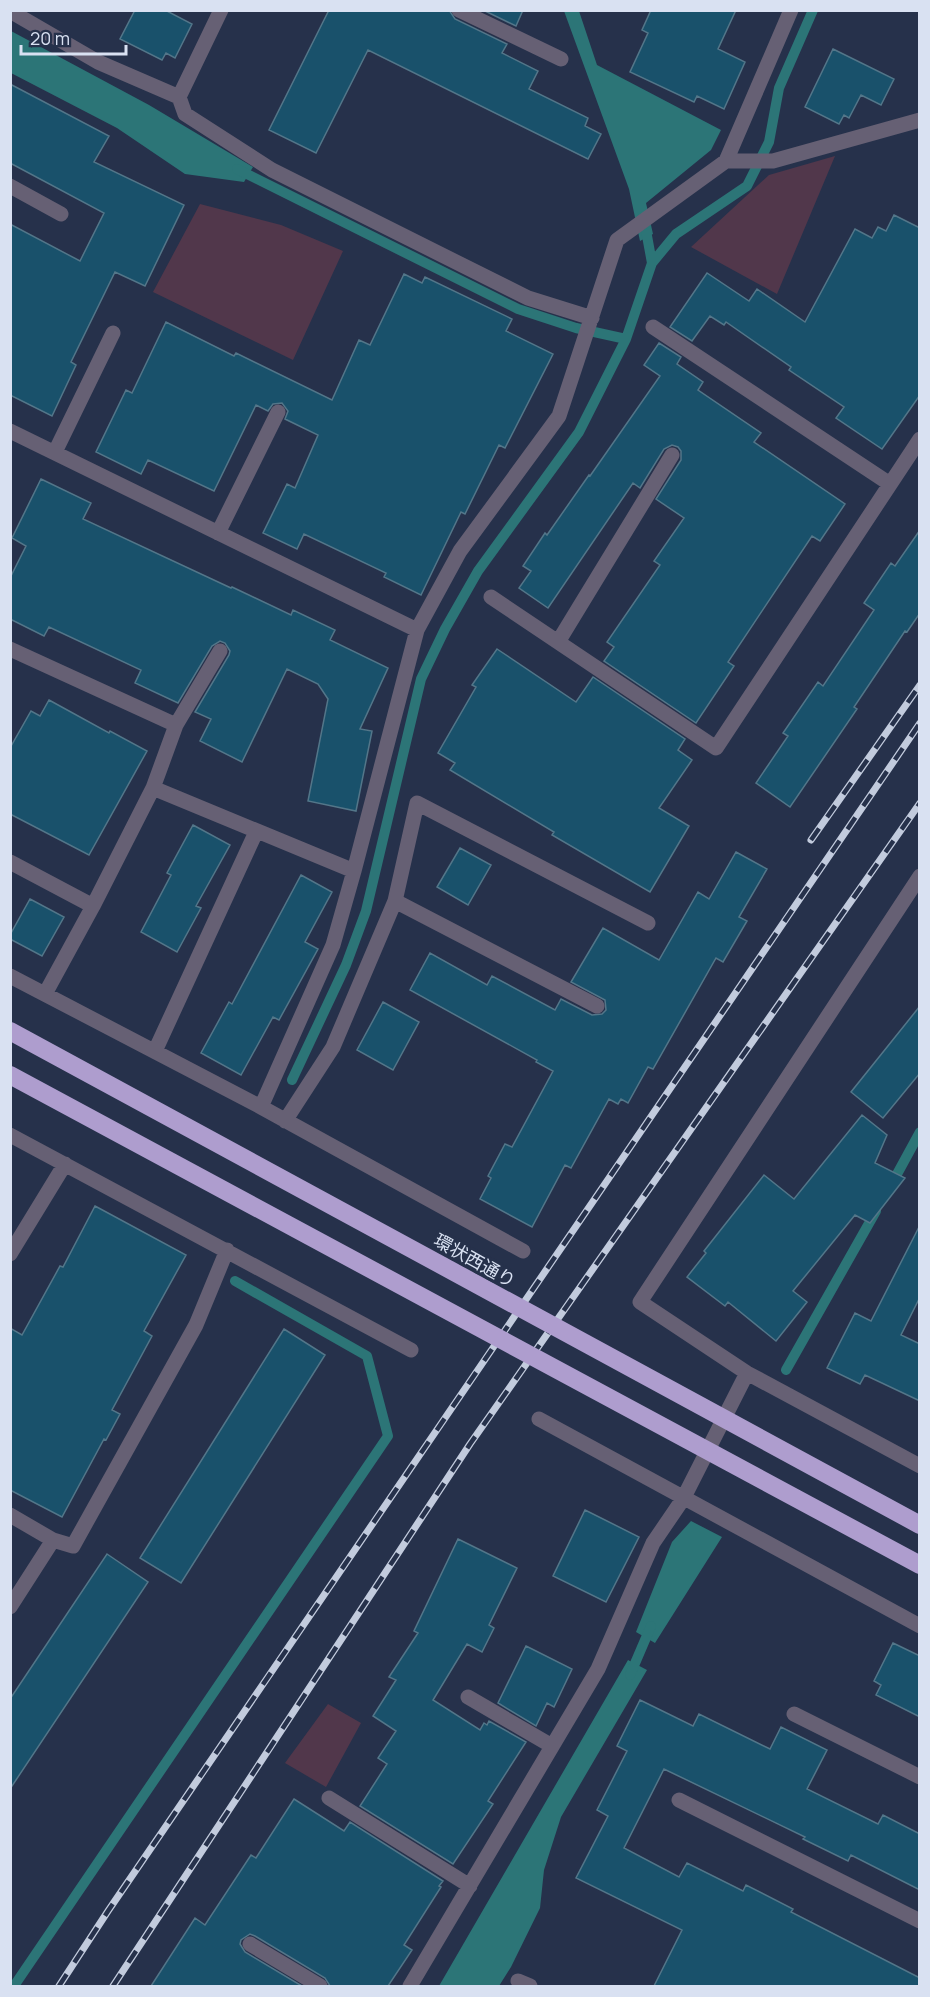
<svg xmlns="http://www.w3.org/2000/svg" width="930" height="1997" font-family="Manrope,'Noto Sans JP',sans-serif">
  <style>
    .green { fill: #51374b }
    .water { fill: #2c7577 }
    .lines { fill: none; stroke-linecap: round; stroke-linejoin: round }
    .stream { stroke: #2c7577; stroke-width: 10 }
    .building { fill: #19516b; stroke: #537689; stroke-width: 1.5 }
    .street { stroke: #666074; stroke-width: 15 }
    .rail-casing { stroke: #c2cbdd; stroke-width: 7 }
    .rail { stroke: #26314b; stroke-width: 4.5; stroke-dasharray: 14; stroke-linecap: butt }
    .highway-bridge { stroke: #ae9dce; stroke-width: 18 }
    .labels { text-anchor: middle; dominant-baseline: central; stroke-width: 6; stroke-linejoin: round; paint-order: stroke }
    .street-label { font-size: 18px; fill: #d9e1f2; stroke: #26314b }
  </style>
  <rect width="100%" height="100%" fill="#26314b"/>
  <!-- green -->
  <path class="green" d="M835,156L777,294L691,247L769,175Z
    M200,204L281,225L343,251L293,360L153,292Z
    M328,1704L361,1723L326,1787L285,1763Z"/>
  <!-- water -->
  <path class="water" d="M564,11H579L597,65L721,130L711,150L646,203L653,234L640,241L629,189Z
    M11,31L149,105L253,167L244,182L185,174L117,128L11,73Z
    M691,1521L722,1537L655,1643L636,1632L672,1542Z
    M628,1660L647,1670L561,1817L544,1870L540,1908L511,1967L499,1986H439Z"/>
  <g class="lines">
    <!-- stream -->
    <path class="stream" d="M237,169L518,309L576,328L626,339
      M645,225L652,263
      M292,1080L346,965L366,911L421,679L445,629L478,571L579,432L626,339L652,263L676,234L747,186L769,142L779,88L813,10
      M890,1187L920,1132
      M786,1370L876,1211
      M630,1675L651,1626
      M14,1986L388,1436L367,1356L235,1281"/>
  </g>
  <!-- building -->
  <path class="building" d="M135,10H165L192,24L175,58L166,53L162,60L120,39Z
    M329,10H449L455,19L507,44L502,53L538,71L529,89L588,118L585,126L601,134L588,159L368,50L316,153L269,130Z
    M483,10H523L516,26Z
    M651,10H736L718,49L745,62L724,109L697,96L694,102L630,72L648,33L642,30Z
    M833,49L894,79L881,105L861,95L849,118L844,115L839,124L805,107Z
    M10,84L109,136L94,162L184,205L145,286L115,272L71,362L76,365L52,416L10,395V224L80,261L104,213L10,163Z
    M894,215L920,228V395L882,449L836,418L844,407L789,370L791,367L726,322L724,325L710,316L692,341L670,327L707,273L749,301L757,289L805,322L855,229L872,238L878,227L886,231Z
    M404,274L422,283L425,277L512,319L506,331L553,354L505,448L499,445L465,514L461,512L421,595L384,577L386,573L304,534L297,549L263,533L287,484L295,488L318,435L285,419L288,411L282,403L273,404L268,411L256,405L214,491L148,460L141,474L96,452L126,390L132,393L166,322L234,356L236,353L332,400L359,340L370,345Z
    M659,343L681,357L677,364L703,382L698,390L761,433L754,442L845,504L820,541L812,536L728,662L734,666L696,723L604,661L614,647L607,642L660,565L654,561L684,518L656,499L681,460V451L678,447L672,445L664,449L640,488L633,483L548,608L519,588L531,571L523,566L545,533L547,535L589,475L590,476L660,376L644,365Z
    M41,479L91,503L83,519L231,588L232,587L291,615L293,610L335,630L330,640L388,668L360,729L372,731L356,811L308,801L328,699L318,684L287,669L242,762L200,741L211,719L195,712L229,655L230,651L225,643L220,641L212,646L178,703L135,683L141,670L49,627L44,636L10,619V578L26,546L12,538Z
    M920,530V613L907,632L905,631L854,707L857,709L790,807L756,783L788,736L783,733L818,682L823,686L874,610L864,603L891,563L895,566Z
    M497,649L576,702L593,677L685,739L678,750L692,760L659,808L689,826L650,892L552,835L554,832L450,770L455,763L438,753L476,687L472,685Z
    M49,700L109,733L110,731L147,751L89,855L10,814V748L31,711L40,716Z
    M193,825L230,845L196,906L201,908L177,952L141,932L171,875L167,873Z
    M460,848L491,865L468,905L437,887Z
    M736,852L767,869L739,917L747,921L723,962L716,958L653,1069L648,1067L628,1103L621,1099L618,1104L609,1099L571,1168L565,1165L532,1227L480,1199L491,1178L488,1176L505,1144L512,1147L553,1071L536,1062L537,1060L410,990L430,953L487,985L492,976L555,1010L561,999L592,1015L602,1014L606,1010L605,1000L571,982L603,928L659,960L698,892L709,899Z
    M301,875L332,892L305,942L318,949L279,1020L273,1017L241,1075L201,1053L229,1002L232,1004Z
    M30,899L64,917L42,956L10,939V935Z
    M383,1002L419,1022L393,1070L357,1050Z
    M920,1006V1073L883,1118L851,1092Z
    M862,1115L887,1135L875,1163L905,1178L870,1223L855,1215L793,1291L807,1302L776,1341L728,1302L725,1306L687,1277L706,1253L704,1251L764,1175L794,1199Z
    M95,1206L186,1255L144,1331L152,1336L112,1410L120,1414L106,1440L104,1439L62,1517L10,1490V1328L22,1335L60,1266L63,1267Z
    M920,1225V1297L901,1335L920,1344V1401L865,1375L860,1384L827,1368L855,1313L871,1321Z
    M284,1329L325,1355L181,1583L140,1558Z
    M585,1510L639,1537L606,1602L553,1576Z
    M458,1539L517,1568L489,1625L494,1628L482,1652L467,1644L433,1700L480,1730L484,1723L487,1725L489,1721L526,1742L488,1801L493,1804L453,1864L360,1806L387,1764L378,1758L396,1731L373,1716L396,1680L389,1677L418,1633L414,1631Z
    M107,1554L148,1582L10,1789V1699Z
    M893,1643L920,1656V1717L876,1695L881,1685L874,1681Z
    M526,1646L572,1669L554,1707L547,1703L536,1726L498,1703Z
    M640,1700L693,1726L699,1714L770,1749L781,1727L827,1750L807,1789L878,1824L883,1815L920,1834V1890L851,1855L848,1861L803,1839L805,1837L664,1769L624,1848L679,1877L687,1863L743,1891L746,1885L793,1909L791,1912L920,1978V1986H654L682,1930L576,1878L608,1816L597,1810L627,1751L617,1746Z
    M294,1799L344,1831L350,1822L443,1881L439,1886L441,1887L404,1945L412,1950L388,1986H330L325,1978L255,1936L250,1934L241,1940L240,1944L245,1952L302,1986H151L195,1918L205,1925L251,1855L256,1858Z"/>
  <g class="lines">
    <!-- street -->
    <path class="street" d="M459,10L561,59
      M10,11L98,62L179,97L221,10
      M179,97L185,114L272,170L528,298L592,318
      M726,161L791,10
      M10,186L61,214
      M653,327L890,484
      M10,431L417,630L460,551L559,416L617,240L726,161H773L920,120
      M55,452L113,333
      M218,533L278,412
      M491,597L716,748L920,439
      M558,642L672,455
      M10,649L176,725L153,788L93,906L45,994
      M176,725L220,651
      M153,788L354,871L333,945L261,1107
      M10,862L93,906
      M354,871L417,630
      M920,876L640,1302L747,1373L920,1466
      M395,901L597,1006
      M10,976L261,1107L523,1251
      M155,1051L256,832
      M285,1121L333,1047L395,901L417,803L648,923
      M10,1135L411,1350
      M10,1254L65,1164
      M539,1419L920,1626
      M10,1515L53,1540L73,1546L196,1325L227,1250
      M10,1607L53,1540
      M468,1697L552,1746
      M794,1714L920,1777
      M329,1798L470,1886
      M679,1800L920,1921
      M250,1944L320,1986
      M518,1981L530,1986
      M410,1986L598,1669L653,1543L683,1499L747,1373"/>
    <!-- rail casing -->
    <g class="rail-casing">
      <path id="rail" d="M811,840L920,685
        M59,1986L108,1911L920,723
        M113,1986L470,1444L920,803"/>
    </g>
    <!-- rail -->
    <use href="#rail" class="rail"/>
    <!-- highway-bridge -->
    <path class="highway-bridge" d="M10,1031L920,1525
      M10,1075L920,1565"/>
  </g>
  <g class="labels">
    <!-- street labels -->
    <g class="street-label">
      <text transform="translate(475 1260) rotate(29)">環状西通り</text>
    </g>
  </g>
  <!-- border -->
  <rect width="930" height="1997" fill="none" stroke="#d9e1f2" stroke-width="24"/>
  <!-- scale -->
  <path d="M21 45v9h105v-9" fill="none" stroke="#d9e1f2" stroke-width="3"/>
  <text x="30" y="45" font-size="18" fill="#d9e1f2" stroke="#26314b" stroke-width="4.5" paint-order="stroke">20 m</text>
</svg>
